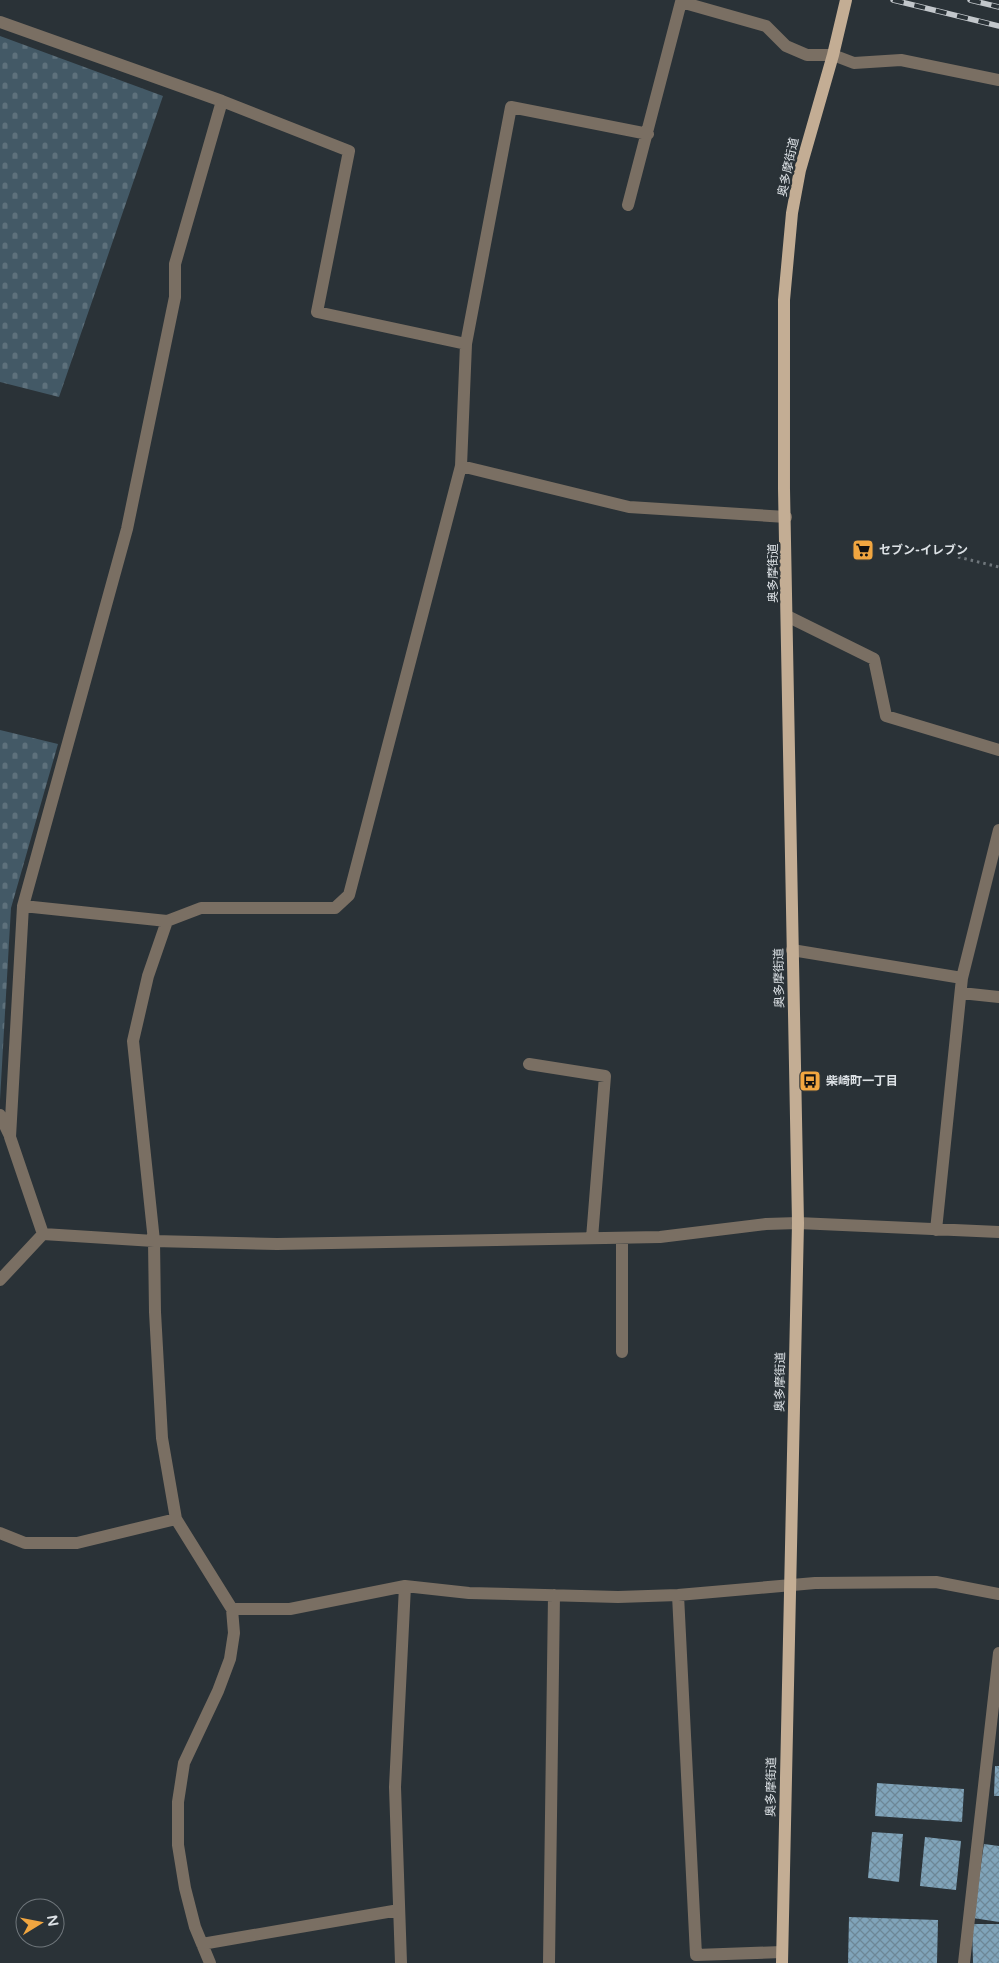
<svg xmlns="http://www.w3.org/2000/svg" width="999" height="1963" font-family="'Varela Round','Noto Sans JP',sans-serif">
  <style>
    .cemetery { fill: url(#cemetery-stones) }
    .building { fill: url(#building-cross-hatch) }
    .lines { fill: none; stroke-linecap: round; stroke-linejoin: round }
    .path { stroke: #6f767b; stroke-width: 3; stroke-dasharray: 2.5 4; stroke-linecap: butt }
    .minor { stroke: #7a6f63; stroke-width: 12 }
    .major { stroke: #c3ad94; stroke-width: 12 }
    .rail-casing { stroke: #c2c7cb; stroke-width: 5.5 }
    .rail { stroke: #2a3237; stroke-width: 4; stroke-dasharray: 11; stroke-linecap: butt }
    .labels { text-anchor: middle; dominant-baseline: central; stroke-width: 5; stroke-linejoin: round; paint-order: stroke }
    .street-label { font-size: 12px; fill: #dce1e5; stroke: #2a3237 }
    .poi-label { font-size: 12px; font-weight: bold; fill: #dce1e5; stroke: #2a3237; text-anchor: start }
  </style>
  <defs>
    <pattern id="cemetery-stones" width="16" height="16" patternUnits="userSpaceOnUse" patternTransform="scale(1.25)"><rect width="16" height="16" fill="#435966"/><path d="M2 7V4a2 2 0 0 1 4 0v3zM10 15v-3a2 2 0 0 1 4 0v3z" fill="#5e717c"/></pattern>
    <pattern id="building-cross-hatch" width="8" height="8" patternUnits="userSpaceOnUse" patternTransform="scale(1.25)"><rect width="8" height="8" fill="#80a4ba"/><path d="M0 0l8 8M0 8l8-8" fill="none" stroke="#6d8797"/></pattern>
  </defs>
  <rect width="100%" height="100%" fill="#2a3237"/>
  <!-- cemetery -->
  <path class="cemetery" d="M0,36L163,96L59,397L0,382Z
    M0,730L58,744L11,908L0,1100Z"/>
  <!-- building -->
  <path class="building" d="M995,1766H999V1796H994Z
    M877,1783L964,1789L962,1822L875,1816Z
    M872,1832L903,1834L899,1882L868,1878Z
    M925,1837L961,1841L956,1890L920,1886Z
    M984,1844L999,1846V1922L973,1918Z
    M849,1917L938,1920L937,1963H848Z
    M972,1924H999V1963H973Z"/>
  <g class="lines">
    <!-- path -->
    <path class="path" d="M958,557L999,567"/>
    <!-- minor -->
    <path class="minor" d="M0,22L222,101L349,151L317,312L466,344
      M628,205L681,2L766,26L786,46L807,55H833L854,63L901,60L999,80
      M461,466L629,507L786,517
      M787,616L874,659L886,716L999,750
      M23,906L167,921
      M792,950L962,978
      M961,993L999,997
      M529,1064L605,1076L592,1238
      M0,1115L9,1134
      M936,1230L962,978L999,830
      M43,1234L10,1137L23,906L127,529L175,297V264L222,101
      M43,1234L154,1241L277,1244L660,1237L766,1224L798,1223L999,1232
      M0,1280L43,1234
      M622,1352V1238
      M0,1533L25,1543H77L176,1519
      M678,1595L696,1955L782,1952
      M232,1609H290L405,1586L469,1593L618,1597L678,1595L815,1583L936,1582L999,1594
      M202,1944L399,1910
      M210,1963L195,1927L185,1888L178,1845V1802L184,1763L218,1691L230,1659L234,1633L232,1609L176,1519L162,1438L155,1312L154,1241L133,1041L148,976L167,921L201,908H335L349,895L461,466L466,344L511,107L648,134
      M401,1963L395,1787L405,1586
      M549,1963L554,1595
      M964,1963L999,1653"/>
    <!-- major -->
    <path class="major" d="M782,1963L798,1223L784,489V300L792,213L800,170L833,55L846,0"/>
    <!-- rail casing -->
    <g class="rail-casing">
      <path id="rail" d="M893,0L999,26
        M970,0L999,7"/>
    </g>
    <!-- rail -->
    <use href="#rail" class="rail"/>
  </g>
  <!-- icons -->
  <defs>
    <g id="supermarket-square" transform="scale(1.125)"><rect x="-9" y="-9" width="18" height="18" rx="4" fill="#f1a640" stroke="#2a3237"/><path d="M-6-5.5h2.5l.6 2H6L4.5 2H-2.5L-4.4-4H-6ZM-1.5 3.2a1.3 1.3 0 1 0 .1 0ZM3 3.2a1.3 1.3 0 1 0 .1 0Z" fill="#111"/></g>
    <g id="bus-square" transform="scale(1.125)"><rect x="-9" y="-9" width="18" height="18" rx="4" fill="#f1a640" stroke="#2a3237"/><path d="M-5-6H5V4H4V6H2V4H-2V6H-4V4H-5ZM-3.5-4V0h7V-4ZM-3.5 1.2v1.5H-2V1.2ZM2 1.2v1.5H3.5V1.2Z" fill="#111"/></g>
  </defs>
  <g fill-rule="evenodd">
    <use href="#supermarket-square" x="863" y="550"/>
    <use href="#bus-square" x="810" y="1081"/>
  </g>
  <g class="labels">
    <!-- street labels -->
    <g class="street-label">
      <text transform="translate(788 167) rotate(-78)">奥多摩街道</text>
      <text transform="translate(773 573) rotate(-90)">奥多摩街道</text>
      <text transform="translate(779 978) rotate(-91)">奥多摩街道</text>
      <text transform="translate(780 1382) rotate(-89)">奥多摩街道</text>
      <text transform="translate(771 1787) rotate(-89)">奥多摩街道</text>
    </g>
    <!-- poi labels -->
    <g class="poi-label">
      <text x="879" y="550">セブン-イレブン</text>
      <text x="826" y="1081">柴崎町一丁目</text>
    </g>
  </g>
  <!-- north arrow -->
  <g transform="translate(40 1923) rotate(80)"><circle r="24" fill="#2a3237" stroke="#71787d"/>
  <path d="M0-4L9 19L0 12L-9 19Z" fill="#f1a640"/>
  <text y="-8" font-size="14" font-weight="bold" text-anchor="middle" fill="#dce1e5">N</text>
  </g>
</svg>
